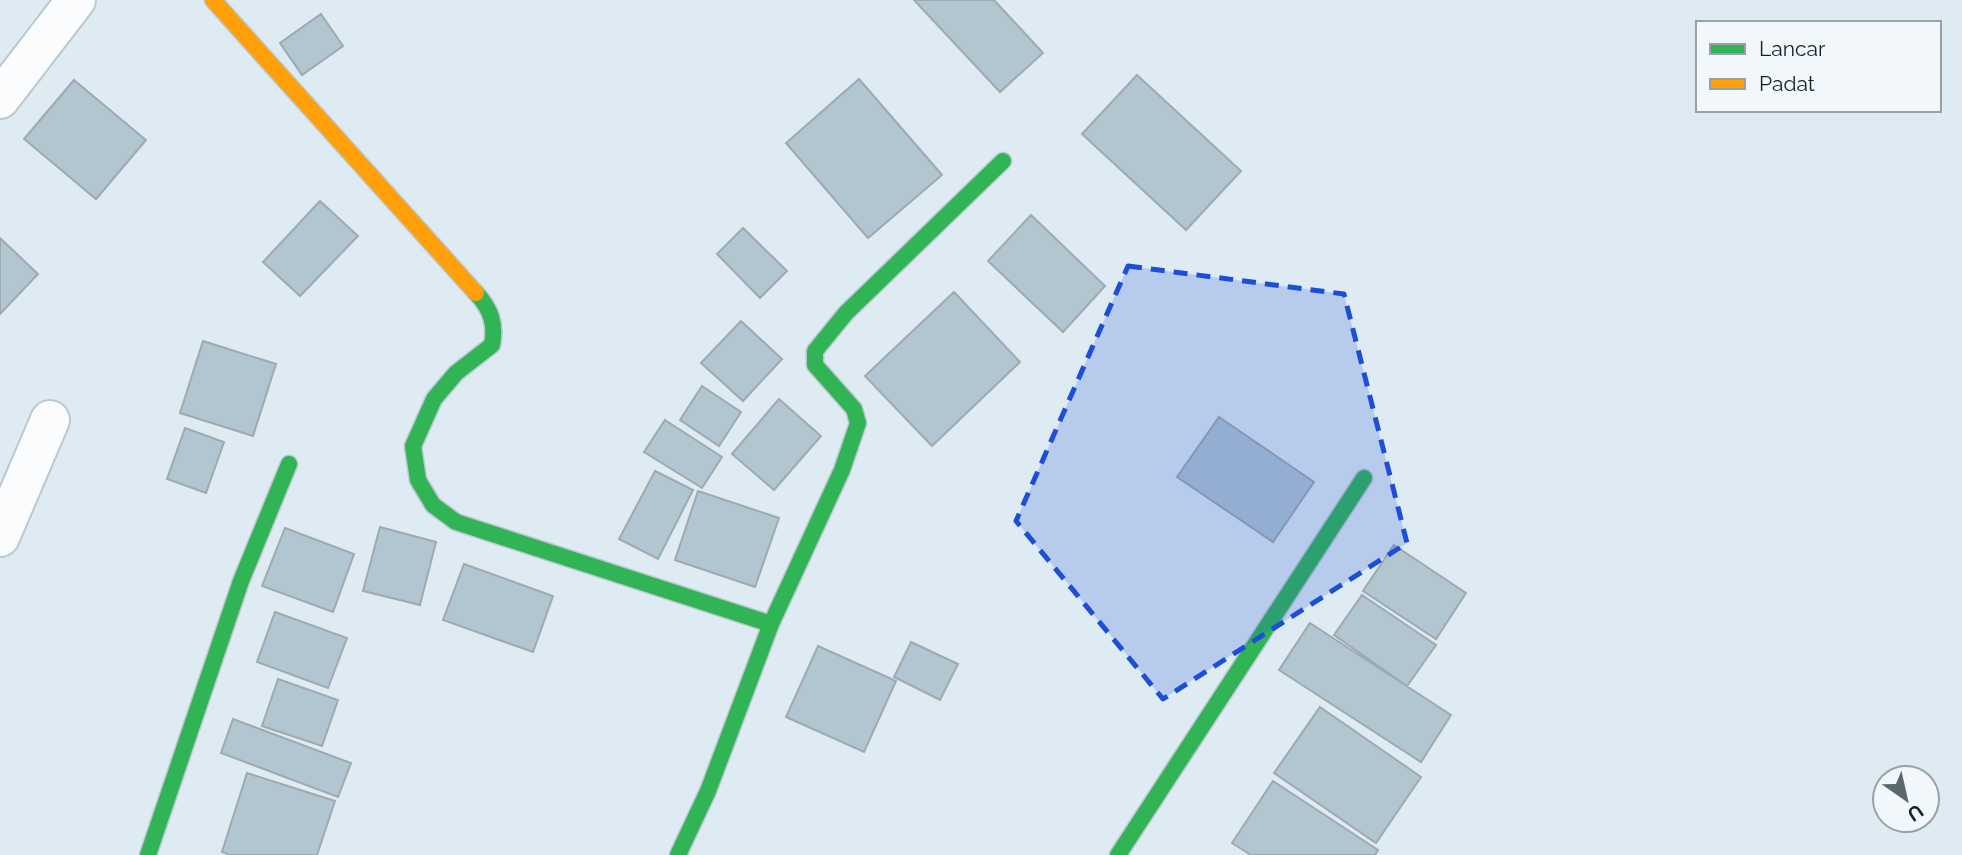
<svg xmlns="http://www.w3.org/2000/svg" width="1962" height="855" font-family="Raleway,sans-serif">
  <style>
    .building { fill: #b1c6d1; stroke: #9ea9b0; stroke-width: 2 }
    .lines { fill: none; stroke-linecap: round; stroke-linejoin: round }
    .street-casing { stroke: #bcc8cf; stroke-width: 42 }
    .fast-casing { stroke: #bcc8cf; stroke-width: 19 }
    .slow-casing { stroke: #bcc8cf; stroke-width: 19 }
    .street { stroke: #fafcfd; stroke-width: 38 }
    .fast { stroke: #30b455; stroke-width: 16 }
    .slow { stroke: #ff9f0a; stroke-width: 16 }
    .marked { fill: #1d4ed8; fill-opacity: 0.2; stroke: #1d4ed8; stroke-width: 5; stroke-dasharray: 14 9; stroke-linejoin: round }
  </style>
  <rect width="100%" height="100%" fill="#deebf3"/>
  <!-- building -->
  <path class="building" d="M914,0H994L1043,53L1000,92Z
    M321,14L343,46L302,75L280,43Z
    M1137,75L1241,171L1186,230L1082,134Z
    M859,79L942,175L868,238L786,143Z
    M74,80L146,140L96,199L24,139Z
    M320,201L358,236L300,296L263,262Z
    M1031,215L1105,286L1063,332L988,261Z
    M743,228L787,271L760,298L717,254Z
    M0,238L38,274L0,314Z
    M954,292L1020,362L932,446L865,376Z
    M741,321L782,359L743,401L701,363Z
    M203,341L276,364L253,436L180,413Z
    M702,386L741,412L719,446L680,420Z
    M779,399L821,436L774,490L732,454Z
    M1219,417L1314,482L1273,542L1177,477Z
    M665,420L722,457L702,488L644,452Z
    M185,428L224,442L206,493L167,479Z
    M655,471L693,490L658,559L619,539Z
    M698,491L779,518L755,587L675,560Z
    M380,527L436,542L420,605L363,591Z
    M285,528L354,554L333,612L262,586Z
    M1394,545L1466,593L1436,639L1363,591Z
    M464,564L553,596L533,652L443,620Z
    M1362,595L1436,645L1407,686L1334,635Z
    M275,612L347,638L328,688L257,662Z
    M1310,623L1451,715L1421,762L1279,670Z
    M911,642L958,664L940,700L894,677Z
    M818,646L896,681L864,752L786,717Z
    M278,679L338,700L322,746L262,726Z
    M1320,707L1421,777L1376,843L1274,773Z
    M233,719L351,763L338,797L221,753Z
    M247,773L335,801L317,855H230L222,852Z
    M1273,781L1378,850L1375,855H1251L1232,843Z"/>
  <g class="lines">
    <!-- street casing -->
    <g class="street-casing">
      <path id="street" d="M0,99L76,0
        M0,537L50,420"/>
    </g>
    <!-- fast casing -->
    <g class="fast-casing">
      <path id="fast" d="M476,293C491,309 496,324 492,345L456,373L434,399L413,446L418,480L433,505L456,522L771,624
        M148,855L241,581L289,464
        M678,855L708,791L771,624L842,470L858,423L854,409L815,365V351L846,313L1003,161
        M1118,855L1364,478"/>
    </g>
    <!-- slow casing -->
    <g class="slow-casing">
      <path id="slow" d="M213,0L476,293"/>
    </g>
    <!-- street -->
    <use href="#street" class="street"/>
    <!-- fast -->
    <use href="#fast" class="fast"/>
    <!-- slow -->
    <use href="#slow" class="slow"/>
  </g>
  <!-- marked area -->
  <path class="marked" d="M1128,266L1344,294L1407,543L1163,699L1016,521Z"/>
  <!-- legend -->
  <rect x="1696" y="21" width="245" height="91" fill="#f1f7fb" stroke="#99a1a7" stroke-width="2"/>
  <rect x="1710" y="44" width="35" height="10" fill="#30b455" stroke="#99a1a7" stroke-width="2"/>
  <text x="1759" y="56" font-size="21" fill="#162128">Lancar</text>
  <rect x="1710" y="79" width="35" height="10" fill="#ff9f0a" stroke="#99a1a7" stroke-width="2"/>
  <text x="1759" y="91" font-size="21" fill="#162128">Padat</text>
  <!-- north arrow -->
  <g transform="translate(1906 799) rotate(146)"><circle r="33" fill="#f1f7fb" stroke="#99a1a7" stroke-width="2"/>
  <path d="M0-5L12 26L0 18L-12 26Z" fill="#5c686f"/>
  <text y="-10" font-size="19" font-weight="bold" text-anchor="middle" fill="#162128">U</text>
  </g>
</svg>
